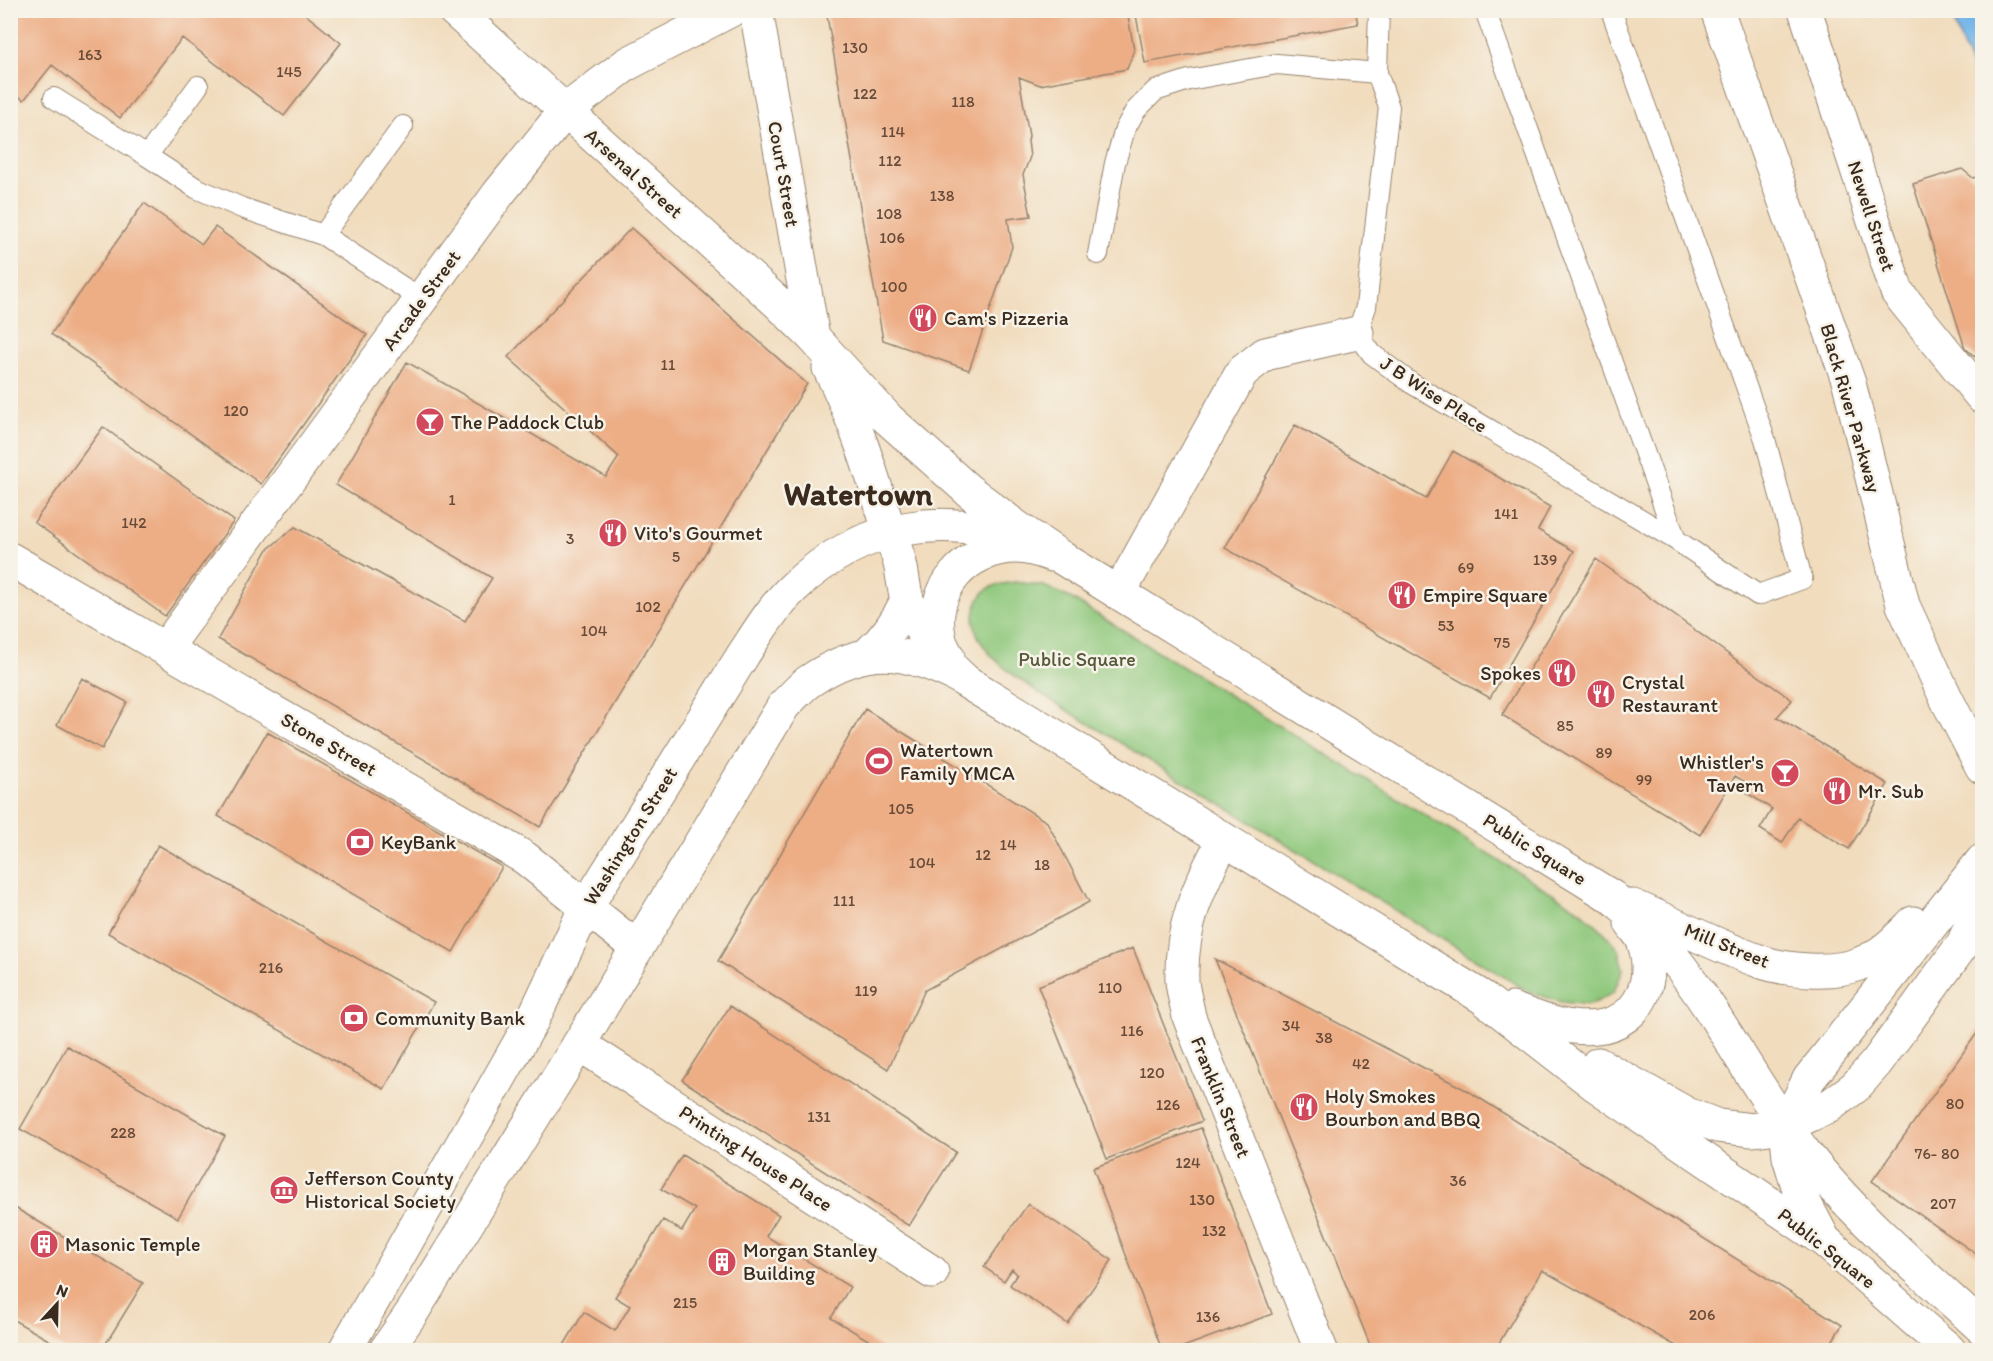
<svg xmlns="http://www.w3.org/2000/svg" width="1993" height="1361" font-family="Itim,sans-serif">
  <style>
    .green { fill: #8dc77a; stroke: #64784c; stroke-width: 1.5 }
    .water { fill: #75b6e9; stroke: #587084; stroke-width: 1.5 }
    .building { fill: #edae86 }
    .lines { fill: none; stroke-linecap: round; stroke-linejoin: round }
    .lane-casing { stroke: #96836e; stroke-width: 22 }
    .street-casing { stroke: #96836e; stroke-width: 35 }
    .secondary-casing { stroke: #96836e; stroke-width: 35 }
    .primary-casing { stroke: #96836e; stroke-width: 35 }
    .highway-casing { stroke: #96836e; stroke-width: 35 }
    .lane { stroke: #fff; stroke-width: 20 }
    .street { stroke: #fff; stroke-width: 33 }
    .secondary { stroke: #fff; stroke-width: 33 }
    .primary { stroke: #fff; stroke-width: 33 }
    .highway { stroke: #fff; stroke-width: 33 }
    .labels { text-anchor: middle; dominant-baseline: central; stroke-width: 5; stroke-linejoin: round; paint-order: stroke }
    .number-label { font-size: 16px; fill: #684b38 }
    .street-label { font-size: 20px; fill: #3b2a1e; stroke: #f7f3e8 }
    .poi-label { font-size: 20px; fill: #3b2a1e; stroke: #f7f3e8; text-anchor: start }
    .park-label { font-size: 20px; fill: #54593a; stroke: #f7f3e8 }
    .town-label { font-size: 32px; font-weight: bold; fill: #3b2a1e; stroke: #f7f3e8 }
  </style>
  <rect width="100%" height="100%" fill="#f7f3e8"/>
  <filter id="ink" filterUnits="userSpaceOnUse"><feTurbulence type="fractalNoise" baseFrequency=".0167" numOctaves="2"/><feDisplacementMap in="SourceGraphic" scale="12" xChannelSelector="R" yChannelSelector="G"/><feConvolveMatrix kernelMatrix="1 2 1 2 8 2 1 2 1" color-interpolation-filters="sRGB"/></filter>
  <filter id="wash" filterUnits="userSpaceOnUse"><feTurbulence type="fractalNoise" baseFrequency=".008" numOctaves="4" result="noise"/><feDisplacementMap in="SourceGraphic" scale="24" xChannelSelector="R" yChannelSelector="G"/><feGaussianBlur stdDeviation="1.35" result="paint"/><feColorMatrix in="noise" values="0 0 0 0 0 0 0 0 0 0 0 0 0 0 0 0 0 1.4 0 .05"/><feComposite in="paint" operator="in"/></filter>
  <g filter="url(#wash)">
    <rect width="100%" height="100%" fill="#f1dcbd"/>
    <!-- green -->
    <path class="green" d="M1016,582L1044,586L1072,599L1580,910L1602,930L1620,951L1623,970L1613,993L1590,1005L1561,1002L1529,992L1042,695C1016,677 966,647 975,610C982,585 994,585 1016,582Z"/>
    <!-- water -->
    <path class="water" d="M1949,11H1982V86L1976,79Z"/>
    <g id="blocks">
      <!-- building -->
      <path class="building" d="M10,10H300L341,43L284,116L182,38L120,118L52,65L24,100L10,90Z
        M826,10H1127L1134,50L1127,69L1040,85L1019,77L1029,136L1028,141L1030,157L1023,175L1031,216L1008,219L1012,247L969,370L883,340Z
        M1135,10H1355L1358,24L1145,63Z
        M1962,169L1973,178L1982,175V363L1965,348L1913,184Z
        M144,203L202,244L215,227L367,335L261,484L51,334Z
        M631,228L807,384L540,827L218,639L268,549L295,527L465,621L492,578L336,485L407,362L606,477L619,457L508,357Z
        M1295,425L1426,499L1453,451L1550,507L1538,530L1574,551L1490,698L1225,548Z
        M103,427L234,521L165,616L34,522Z
        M1596,559L1792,700L1777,717L1888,784L1849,849L1798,818L1782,843L1760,829L1772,809L1747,793L1752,786L1735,776L1700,835L1502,715Z
        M82,678L127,702L102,749L57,725Z
        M865,709L1047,822L1089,902L925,990L888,1069L718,961Z
        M267,732L502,867L453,952L218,816Z
        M158,845L434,1002L384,1089L108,933Z
        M1133,948L1202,1121L1107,1159L1038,986Z
        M1215,959L1468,1091L1842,1325L1827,1350H1683L1542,1270L1495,1350H1372Z
        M730,1006L956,1152L909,1226L682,1080Z
        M1982,1026V1258L1872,1181Z
        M67,1046L225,1136L178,1218L20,1129Z
        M1201,1128L1272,1314L1175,1350H1162L1093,1168Z
        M682,1155L779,1215L766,1236L850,1287L831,1318L885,1350H561L584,1312L615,1331L630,1306L615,1297L663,1220L682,1231L695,1209L661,1189Z
        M1028,1204L1112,1260L1068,1324L1010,1285L1017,1274L1012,1269L1004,1281L984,1267Z
        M10,1205L143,1283L102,1350H66L10,1318Z"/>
    </g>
  </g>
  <g filter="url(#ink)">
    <use href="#blocks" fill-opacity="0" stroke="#96836e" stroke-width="1.5"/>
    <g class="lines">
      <!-- lane casing -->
      <g class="lane-casing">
        <path id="lane" d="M1379,10L1377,73L1389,107L1366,307L1357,333L1372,354L1411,383L1676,540L1758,595L1802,579L1765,439L1611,10
          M1485,10L1676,540
          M198,86L147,156L196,188L242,208L323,235
          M54,98L147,156
          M403,126L323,235L421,299
          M1098,254L1115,163L1125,129L1135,111L1155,91L1189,80L1277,64L1377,73"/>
      </g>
      <!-- street casing -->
      <g class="street-casing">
        <path id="street" d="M756,10L813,337
          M1717,10L1849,383L1903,605L1947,700L1982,767
          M1805,10L1897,292L1982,397
          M10,559L525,858L636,947
          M1119,593L1242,372L1265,354L1357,333
          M165,649L499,193L566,110L627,64L731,10
          M579,1044L932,1272"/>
      </g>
      <!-- secondary casing -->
      <g class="secondary-casing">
        <path id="secondary" d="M1224,840C1199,884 1180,928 1182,981C1183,993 1187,1005 1189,1017L1321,1350"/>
      </g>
      <!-- primary casing -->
      <g class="primary-casing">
        <path id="primary" d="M868,654C886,638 897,622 907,600
          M345,1350L533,1019L586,907L743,655C758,632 773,607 793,588C862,523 948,508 1036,546
          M386,1350L413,1311L579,1044L784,705C793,697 801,686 811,680C868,642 906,650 963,679"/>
      </g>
      <!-- highway casing -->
      <g class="highway-casing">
        <path id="highway" d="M454,10L777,302L813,337L888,419L969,491L1015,526L1062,558L1612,897C1634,915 1655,934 1673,957C1722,1019 1757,1091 1805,1153C1856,1218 1922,1272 1982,1328
          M829,368C856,420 874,481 891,537C895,547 899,557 901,568C903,578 904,589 907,599C917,632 941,658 965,681L1482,997L1594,1084L1825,1241L1949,1350
          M948,657C945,651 941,645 940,640C927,590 967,547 1016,547C1027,547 1041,551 1052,555
          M1633,906C1675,924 1716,946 1759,961C1786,971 1833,974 1859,964C1882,956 1897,939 1913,923
          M1512,1009C1539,1019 1567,1031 1597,1027C1642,1022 1658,976 1642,938C1639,933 1634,928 1631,923
          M1598,1064L1687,1114L1718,1126L1752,1130L1786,1126L1828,1107L1855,1087L1877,1062L1963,944L1982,899
          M1822,1236L1801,1196L1789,1157L1786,1126L1809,1079L1982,861"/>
      </g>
      <!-- lane -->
      <use href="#lane" class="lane"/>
      <!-- street -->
      <use href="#street" class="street"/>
      <!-- secondary -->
      <use href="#secondary" class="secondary"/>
      <!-- primary -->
      <use href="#primary" class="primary"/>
      <!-- highway -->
      <use href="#highway" class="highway"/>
    </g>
  </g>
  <!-- icons -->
  <defs>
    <g id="restaurant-disc" transform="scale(1.5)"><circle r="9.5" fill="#d1495b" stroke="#f7f3e8"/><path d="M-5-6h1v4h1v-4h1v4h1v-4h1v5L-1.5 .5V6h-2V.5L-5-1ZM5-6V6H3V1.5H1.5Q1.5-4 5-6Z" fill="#fff"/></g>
    <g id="bar-disc" transform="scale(1.5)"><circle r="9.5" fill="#d1495b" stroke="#f7f3e8"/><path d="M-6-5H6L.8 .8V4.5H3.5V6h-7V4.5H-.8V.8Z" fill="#fff"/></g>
    <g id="stadium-disc" transform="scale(1.5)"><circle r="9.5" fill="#d1495b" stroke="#f7f3e8"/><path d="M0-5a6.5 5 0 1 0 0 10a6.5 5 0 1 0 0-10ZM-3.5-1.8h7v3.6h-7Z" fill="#fff"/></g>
    <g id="bank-disc" transform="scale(1.5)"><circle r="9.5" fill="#d1495b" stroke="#f7f3e8"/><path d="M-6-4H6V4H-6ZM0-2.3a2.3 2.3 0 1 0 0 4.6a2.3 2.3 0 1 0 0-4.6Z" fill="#fff"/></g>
    <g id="museum-disc" transform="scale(1.5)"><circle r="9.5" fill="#d1495b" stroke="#f7f3e8"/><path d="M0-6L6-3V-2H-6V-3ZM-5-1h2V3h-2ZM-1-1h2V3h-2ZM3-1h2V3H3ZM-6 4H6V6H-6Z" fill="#fff"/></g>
    <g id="building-disc" transform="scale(1.5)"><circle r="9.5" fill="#d1495b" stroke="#f7f3e8"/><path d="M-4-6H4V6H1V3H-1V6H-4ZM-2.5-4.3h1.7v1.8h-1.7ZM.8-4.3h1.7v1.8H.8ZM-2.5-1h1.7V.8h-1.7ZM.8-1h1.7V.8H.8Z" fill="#fff"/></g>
  </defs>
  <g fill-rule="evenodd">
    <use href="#restaurant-disc" x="923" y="318"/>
    <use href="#bar-disc" x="430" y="422"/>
    <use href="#restaurant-disc" x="613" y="533"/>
    <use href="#restaurant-disc" x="1402" y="595"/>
    <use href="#restaurant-disc" x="1562" y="673"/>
    <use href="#restaurant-disc" x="1601" y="694"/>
    <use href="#stadium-disc" x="879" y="761"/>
    <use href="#bar-disc" x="1785" y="773"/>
    <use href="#restaurant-disc" x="1837" y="791"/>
    <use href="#bank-disc" x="360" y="842"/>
    <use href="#bank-disc" x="354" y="1018"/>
    <use href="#restaurant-disc" x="1304" y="1107"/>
    <use href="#museum-disc" x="284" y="1190"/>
    <use href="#building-disc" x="44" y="1244"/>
    <use href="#building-disc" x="722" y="1262"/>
  </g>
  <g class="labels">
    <!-- number labels -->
    <g class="number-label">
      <text x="855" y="47">130</text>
      <text x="90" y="54">163</text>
      <text x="289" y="71">145</text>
      <text x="865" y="93">122</text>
      <text x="963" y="101">118</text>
      <text x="893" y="131">114</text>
      <text x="890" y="160">112</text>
      <text x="942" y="195">138</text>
      <text x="889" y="213">108</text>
      <text x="892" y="237">106</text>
      <text x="894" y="286">100</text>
      <text x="668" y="364">11</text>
      <text x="236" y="410">120</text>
      <text x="452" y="499">1</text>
      <text x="1506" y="513">141</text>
      <text x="134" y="522">142</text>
      <text x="570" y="538">3</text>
      <text x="676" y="556">5</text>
      <text x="1545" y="559">139</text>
      <text x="1466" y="567">69</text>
      <text x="648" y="606">102</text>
      <text x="1446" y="625">53</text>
      <text x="594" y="630">104</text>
      <text x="1502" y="642">75</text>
      <text x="1565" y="725">85</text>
      <text x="1604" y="752">89</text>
      <text x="1644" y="779">99</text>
      <text x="901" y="808">105</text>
      <text x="1008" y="844">14</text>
      <text x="983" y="854">12</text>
      <text x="922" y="862">104</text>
      <text x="1042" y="864">18</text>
      <text x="844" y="900">111</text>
      <text x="271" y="967">216</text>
      <text x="1110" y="987">110</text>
      <text x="866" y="990">119</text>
      <text x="1291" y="1025">34</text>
      <text x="1132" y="1030">116</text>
      <text x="1324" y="1037">38</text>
      <text x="1361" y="1063">42</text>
      <text x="1152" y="1072">120</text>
      <text x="1955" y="1103">80</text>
      <text x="1168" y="1104">126</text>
      <text x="819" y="1116">131</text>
      <text x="123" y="1132">228</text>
      <text x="1937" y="1153">76- 80</text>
      <text x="1188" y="1162">124</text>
      <text x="1458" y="1180">36</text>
      <text x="1202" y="1199">130</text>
      <text x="1943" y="1203">207</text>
      <text x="1214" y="1230">132</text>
      <text x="685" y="1302">215</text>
      <text x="1702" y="1314">206</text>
      <text x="1208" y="1316">136</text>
    </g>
    <!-- street labels -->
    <g class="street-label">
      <text transform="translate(634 173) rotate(42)">Arsenal Street</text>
      <text transform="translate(784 174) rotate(80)">Court Street</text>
      <text transform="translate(1872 216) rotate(72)">Newell Street</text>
      <text transform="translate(421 300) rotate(-54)">Arcade Street</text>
      <text transform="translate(1434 394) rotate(33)">J B Wise Place</text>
      <text transform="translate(1851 408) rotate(74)">Black River Parkway</text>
      <text transform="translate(329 744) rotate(30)">Stone Street</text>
      <text transform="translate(630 836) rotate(-58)">Washington Street</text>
      <text transform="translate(1535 849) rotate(32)">Public Square</text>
      <text transform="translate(1727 945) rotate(22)">Mill Street</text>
      <text transform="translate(1221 1097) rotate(68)">Franklin Street</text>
      <text transform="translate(756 1158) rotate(33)">Printing House Place</text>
      <text transform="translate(1827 1248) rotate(38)">Public Square</text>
    </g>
    <!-- poi labels -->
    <g class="poi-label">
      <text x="944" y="318">Cam's Pizzeria</text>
      <text x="451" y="422">The Paddock Club</text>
      <text x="634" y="533">Vito's Gourmet</text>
      <text x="1423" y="595">Empire Square</text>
      <text x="1541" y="673" text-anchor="end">Spokes</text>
      <text x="1622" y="682">Crystal<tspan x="1622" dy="23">Restaurant</tspan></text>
      <text x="900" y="750">Watertown<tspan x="900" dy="23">Family YMCA</tspan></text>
      <text x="1764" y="762" text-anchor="end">Whistler's<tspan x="1764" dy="23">Tavern</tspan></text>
      <text x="1858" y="791">Mr. Sub</text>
      <text x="381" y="842">KeyBank</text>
      <text x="375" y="1018">Community Bank</text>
      <text x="1325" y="1096">Holy Smokes<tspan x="1325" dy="23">Bourbon and BBQ</tspan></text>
      <text x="305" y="1178">Jefferson County<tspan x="305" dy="23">Historical Society</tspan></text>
      <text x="65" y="1244">Masonic Temple</text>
      <text x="743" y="1250">Morgan Stanley<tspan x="743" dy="23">Building</tspan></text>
    </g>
    <!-- park labels -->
    <g class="park-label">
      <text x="1077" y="659">Public Square</text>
    </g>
    <!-- town labels -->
    <g class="town-label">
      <text x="858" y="494">Watertown</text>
    </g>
  </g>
  <!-- margin -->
  <rect width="1993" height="1361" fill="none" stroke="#f7f3e8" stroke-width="36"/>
  <!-- north arrow -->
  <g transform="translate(57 1304) rotate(22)" stroke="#f7f3e8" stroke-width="4.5" paint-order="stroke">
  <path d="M0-4.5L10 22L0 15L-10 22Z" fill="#3b2a1e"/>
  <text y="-9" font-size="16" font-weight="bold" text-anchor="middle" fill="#3b2a1e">N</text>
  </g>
</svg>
